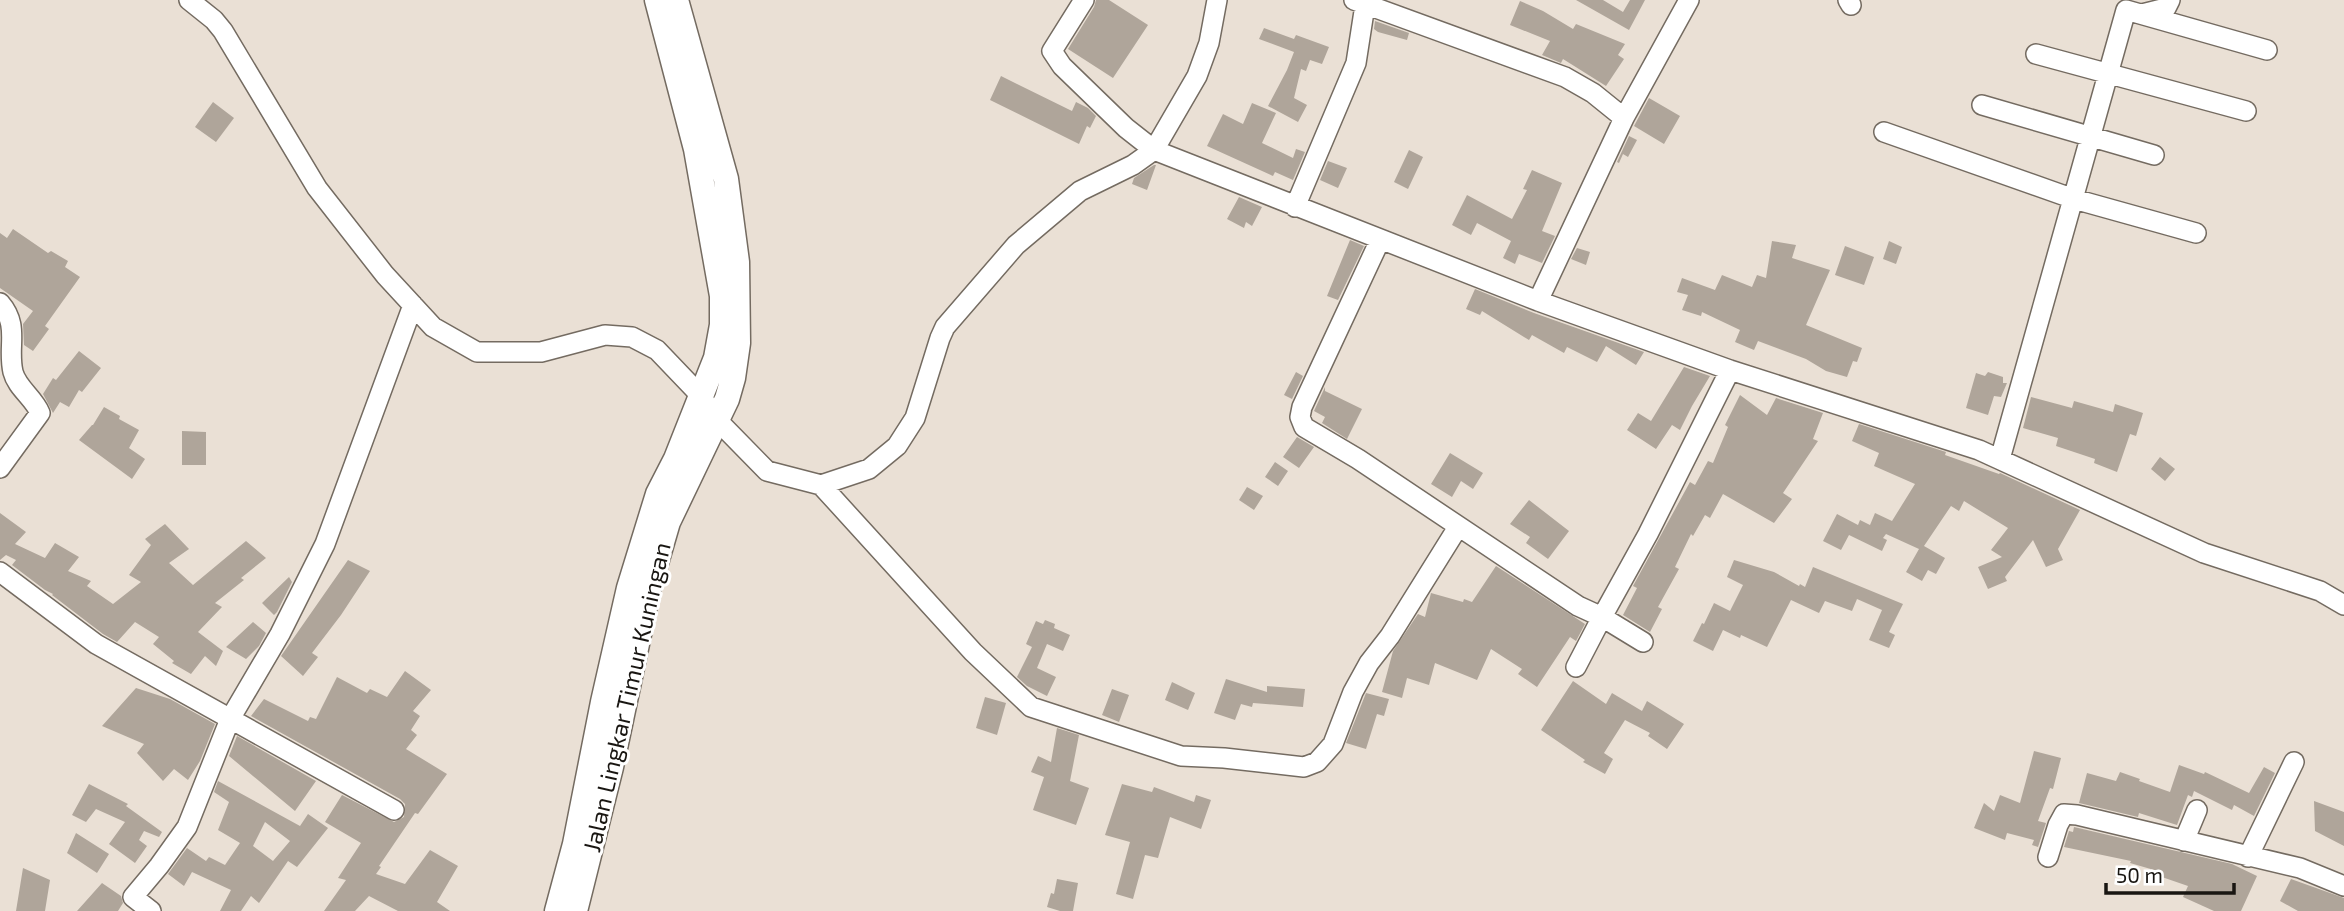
<svg xmlns="http://www.w3.org/2000/svg" width="2344" height="911" font-family="'Exo 2',sans-serif">
  <style>
    .building { fill: #afa59a; fill-rule: evenodd }
    .lines { fill: none; stroke-linecap: round; stroke-linejoin: round }
    .minor-casing { stroke: #746b61; stroke-width: 22 }
    .major-casing { stroke: #746b61; stroke-width: 27 }
    .minor { stroke: #fff; stroke-width: 19 }
    .major { stroke: #fff; stroke-width: 24 }
    .labels { text-anchor: middle; dominant-baseline: central; stroke-width: 6; stroke-linejoin: round; paint-order: stroke }
    .street-label { font-size: 24px; fill: #191612; stroke: #fff }
  </style>
  <rect width="100%" height="100%" fill="#eae0d5"/>
  <!-- building -->
  <path class="building" d="M1096,0H1109L1148,25L1113,78L1068,49L1094,7Z
    M1576,0H1603L1623,12L1630,0H1645L1629,30Z
    M1520,1L1543,11L1573,29L1576,24L1625,44L1618,55L1624,59L1606,86L1563,59L1561,63L1542,55L1550,41L1510,25Z
    M1375,21L1409,33L1407,40L1378,32L1374,29Z
    M1264,28L1294,39L1296,35L1329,47L1322,64L1310,60L1306,71L1301,69L1294,98L1307,105L1298,122L1268,106L1287,70L1294,52L1259,39Z
    M1001,76L1072,111L1076,102L1088,108L1096,116L1090,128L1087,126L1079,144L990,100Z
    M1649,98L1680,116L1664,144L1634,126Z
    M213,102L234,118L216,142L195,127Z
    M1252,103L1276,113L1262,143L1293,158L1296,149L1305,152L1293,180L1275,172L1273,176L1207,146L1223,114L1243,124Z
    M1629,136L1637,140L1628,157L1623,154L1619,163L1617,162Z
    M1409,150L1423,157L1408,189L1394,182Z
    M1328,161L1347,168L1338,188L1320,180Z
    M1154,165H1156L1147,190L1132,184L1134,178Z
    M1532,170L1562,183L1542,231L1555,236L1542,263L1519,254L1515,264L1503,258L1511,241L1477,223L1471,235L1452,225L1467,195L1512,219L1527,190L1523,189Z
    M1239,197L1262,207L1252,226L1246,222L1244,228L1227,219Z
    M13,229L48,253L51,251L68,261L65,267L80,277L45,326L49,329L33,351L24,345L23,324L33,311L0,288V233L7,238Z
    M1350,240L1364,246L1338,300L1327,296Z
    M1772,241L1796,245L1792,258L1830,270L1806,325L1862,348L1857,362L1853,361L1847,377L1826,371L1806,359L1758,341L1754,350L1735,342L1740,330L1702,312L1701,316L1682,310L1688,295L1677,292L1682,278L1715,290L1722,275L1752,287L1757,275L1766,278Z
    M1889,241L1902,247L1896,264L1883,259Z
    M1845,246L1874,257L1864,285L1835,275Z
    M1577,248L1590,252L1586,265L1571,259Z
    M1475,289L1534,313L1644,352L1636,365L1606,346L1597,362L1567,347L1564,353L1532,335L1529,340L1482,311L1480,315L1466,309Z
    M79,351L101,368L82,392L79,390L69,407L60,402L53,413L43,394L53,378L56,380Z
    M1684,367L1710,376L1692,406L1680,430L1672,425L1656,449L1627,430L1638,413L1651,421Z
    M1296,372L1303,376L1292,399L1284,395Z
    M1988,372L2003,377V383H2007L2001,397L1994,396L1988,415L1966,408L1976,373L1985,376Z
    M1325,387V391L1362,409L1347,439L1322,423L1325,417L1314,411Z
    M1740,395L1767,415L1776,398L1823,413L1813,439L1818,441L1783,493L1792,499L1774,523L1723,494L1710,518L1705,515L1693,536L1691,534L1675,567L1679,569L1658,607L1662,609L1650,632L1623,615L1637,588L1633,586L1690,482L1695,485L1708,461L1713,463L1728,427L1725,425Z
    M2031,397L2072,408L2074,401L2113,412L2115,404L2143,413L2136,436L2130,434L2117,472L2094,463L2095,459L2056,446L2058,438L2023,428Z
    M104,407L120,416L119,419L139,430L129,448L145,459L132,479L79,440L92,425H93Z
    M1859,424L1946,452L1945,455L1999,474L2000,473L2080,510L2058,549L2063,560L2046,567L2033,540L2005,577L2007,581L1988,589L1978,567L2002,557L1991,550L2008,528L1964,501L1959,511L1951,506L1924,546L1945,558L1936,574L1928,570L1922,581L1906,572L1919,549L1886,534L1883,538L1887,540L1882,551L1849,535L1841,550L1823,541L1837,514L1858,525L1860,520L1870,525L1875,513L1892,521L1915,484L1874,466L1879,453L1852,441Z
    M182,431L206,432V465H182Z
    M1297,437L1314,447L1299,468L1283,457Z
    M1450,453L1483,473L1473,489L1461,481L1452,497L1431,484Z
    M2160,457L2175,469L2165,481L2151,469Z
    M1275,462L1288,471L1278,486L1265,477Z
    M1247,487L1263,496L1254,510L1239,500Z
    M1529,500L1569,531L1548,559L1526,543L1530,537L1510,524Z
    M0,513L26,532L15,544L45,558L55,543L79,557L68,571L91,581L87,586L113,604L141,582L129,575L151,545L145,539L165,524L189,549L169,563L193,585L246,541L266,558L241,578L244,580L215,603L222,607L198,632L223,651L216,666L205,656L191,674L172,663L174,661L153,644L159,637L135,622L117,642L103,634L52,595L53,594L45,590L12,565L16,560L6,555L0,560Z
    M348,560L370,571L341,615L312,653L318,657L303,676L281,656Z
    M1734,560L1774,572L1799,586L1800,584L1805,587L1813,567L1903,604L1889,632L1895,635L1889,648L1869,640L1882,610L1857,599L1852,611L1825,601L1819,613L1791,600L1767,647L1741,635L1740,638L1723,630L1713,651L1693,641L1702,623L1704,624L1714,603L1730,611L1743,585L1727,577Z
    M1496,566L1585,624L1576,641L1570,637L1537,687L1518,674L1522,669L1491,649L1477,680L1435,663L1429,685L1407,678L1402,698L1382,692L1393,651L1418,614L1425,617L1431,593L1463,602L1464,599L1472,602Z
    M289,577L292,582L277,612L274,615L262,603Z
    M1045,620L1055,624L1054,628L1070,635L1063,651L1047,644L1037,668L1056,677L1047,696L1027,686L1017,677L1032,647L1026,644L1036,621L1043,624Z
    M253,622L266,633L259,646L246,659L226,647Z
    M405,671L431,690L413,711L420,716L411,730L417,735L406,749L447,774L418,814L415,813L379,866L381,867L376,874L405,884L430,850L458,866L437,902L450,911H398L369,896L355,911H324L346,880L338,878L361,843L325,822L342,795L394,822L404,817L405,804L400,799L251,716L264,699L308,721L310,717L316,719L337,677L367,693L370,689L387,697Z
    M1226,679L1267,692V686L1305,689L1303,707L1253,703L1252,707L1241,704L1235,720L1214,713Z
    M1573,681L1606,704L1612,693L1642,711L1647,701L1684,724L1667,749L1648,736L1650,733L1625,720L1604,753L1613,759L1605,774L1583,762L1585,760L1541,730Z
    M1172,682L1195,693L1188,710L1165,700Z
    M136,688L170,699L215,724L200,761L188,780L174,769L163,781L137,753L144,744L102,726Z
    M1112,689L1129,695L1119,722L1102,715Z
    M1366,693L1389,699L1384,716L1377,714L1366,749L1346,743Z
    M985,697L1006,703L997,735L976,728Z
    M1057,728L1079,735L1070,781L1089,788L1076,825L1033,810L1044,777L1031,772L1038,756L1051,762Z
    M237,736L316,781L295,811L229,756Z
    M2034,751L2061,758L2053,789L2050,788L2038,821L2046,823L2038,847L2032,845L2034,840L2007,833L2005,840L1974,828L1984,803L1994,811L2000,795L2020,803Z
    M2179,765L2204,774L2205,772L2249,793L2264,767L2275,773L2254,816L2234,805L2232,810L2194,791L2192,797L2188,795L2177,825L2139,813L2138,817L2079,803L2087,773L2116,781L2120,772L2140,779L2139,781L2170,792Z
    M218,781L300,826L308,814L328,828L297,867L288,861L259,903L251,896L241,911H220L231,890L192,872L184,886L168,874L187,848L206,861L209,857L225,865L240,843L218,830L229,802L214,792ZM265,822L290,841L273,861L253,846Z
    M89,784L128,804L126,806L162,832L159,837L144,831L139,840L147,846L135,863L109,844L125,822L96,809L86,822L72,815Z
    M1122,784L1152,792L1154,787L1194,802L1196,795L1211,800L1201,829L1170,817L1158,858L1145,855L1133,899L1116,894L1130,842L1105,835Z
    M2314,801L2344,812V846L2315,831Z
    M2074,827L2232,864L2257,876L2241,911H2214L2183,897L2188,886L2159,876L2161,872L2130,863L2131,861L2064,847L2069,831L2073,832Z
    M76,833L109,854L97,873L67,853Z
    M23,868L50,880L45,911H16Z
    M1057,879L1078,883L1073,911H1060L1047,907L1051,893L1054,894Z
    M2291,879L2344,898V911H2298L2280,901Z
    M102,883L121,896L123,903L118,911H77Z"/>
  <g class="lines">
    <!-- minor casing -->
    <g class="minor-casing">
      <path id="minor" d="M189,0L214,20L223,31L317,188L385,275L433,327L477,352H541L605,335L632,337L657,350L701,396L717,420L767,471L821,485L869,469L897,446L915,418L940,338L945,327L1016,245L1080,191L1133,165L1154,150L1538,301L1730,370L1979,450L2204,553L2320,591L2344,605
        M1084,0L1052,51L1062,66L1126,128L1154,150L1197,76L1209,43L1217,0
        M1354,0L1565,77L1593,93L1624,118L1538,301
        M1848,0L1851,5
        M2142,14L2166,8L2170,0
        M2036,54L2246,111
        M1982,105L2154,155
        M1624,118L1689,0
        M1884,132L2074,199L2196,233
        M1295,207L1356,63L1365,5
        M1380,240L1302,407L1300,417L1304,427L1358,459L1578,606L1602,617L1648,534L1730,370
        M0,303C20,326 7,346 13,372C17,388 34,398 40,413L0,468
        M2000,459L2126,10L2267,50
        M821,485L973,652L1031,707L1181,756L1224,758L1304,767L1317,762L1333,744L1353,692L1369,663L1390,636L1458,527
        M0,572L96,644L394,810
        M1576,667L1602,617L1643,642
        M2184,841L2197,810
        M2048,857L2058,825L2064,814L2077,815L2300,868L2344,886
        M2248,857L2294,762
        M151,911L133,897L159,866L187,827L230,719L280,634L325,544L413,305"/>
    </g>
    <!-- major casing -->
    <g class="major-casing">
      <path id="major" d="M557,911L575,844L603,702L629,588L658,494L676,459L716,358L722,325V296L696,149L657,0
        M575,911L611,767L649,587L668,522L727,399L733,378L738,343L737,262L726,179L676,0"/>
    </g>
    <!-- minor -->
    <use href="#minor" class="minor"/>
    <!-- major -->
    <use href="#major" class="major"/>
  </g>
  <g class="labels">
    <!-- street labels -->
    <g class="street-label">
      <text transform="translate(626 697) rotate(-77)">Jalan Lingkar Timur Kuningan</text>
    </g>
  </g>
  <!-- scale -->
  <path d="M2106 883v10h128v-10" fill="none" stroke="#191612" stroke-width="3.5"/>
  <text x="2116" y="883" font-size="21" fill="#191612" stroke="#ffffff" stroke-width="5" paint-order="stroke">50 m</text>
</svg>
